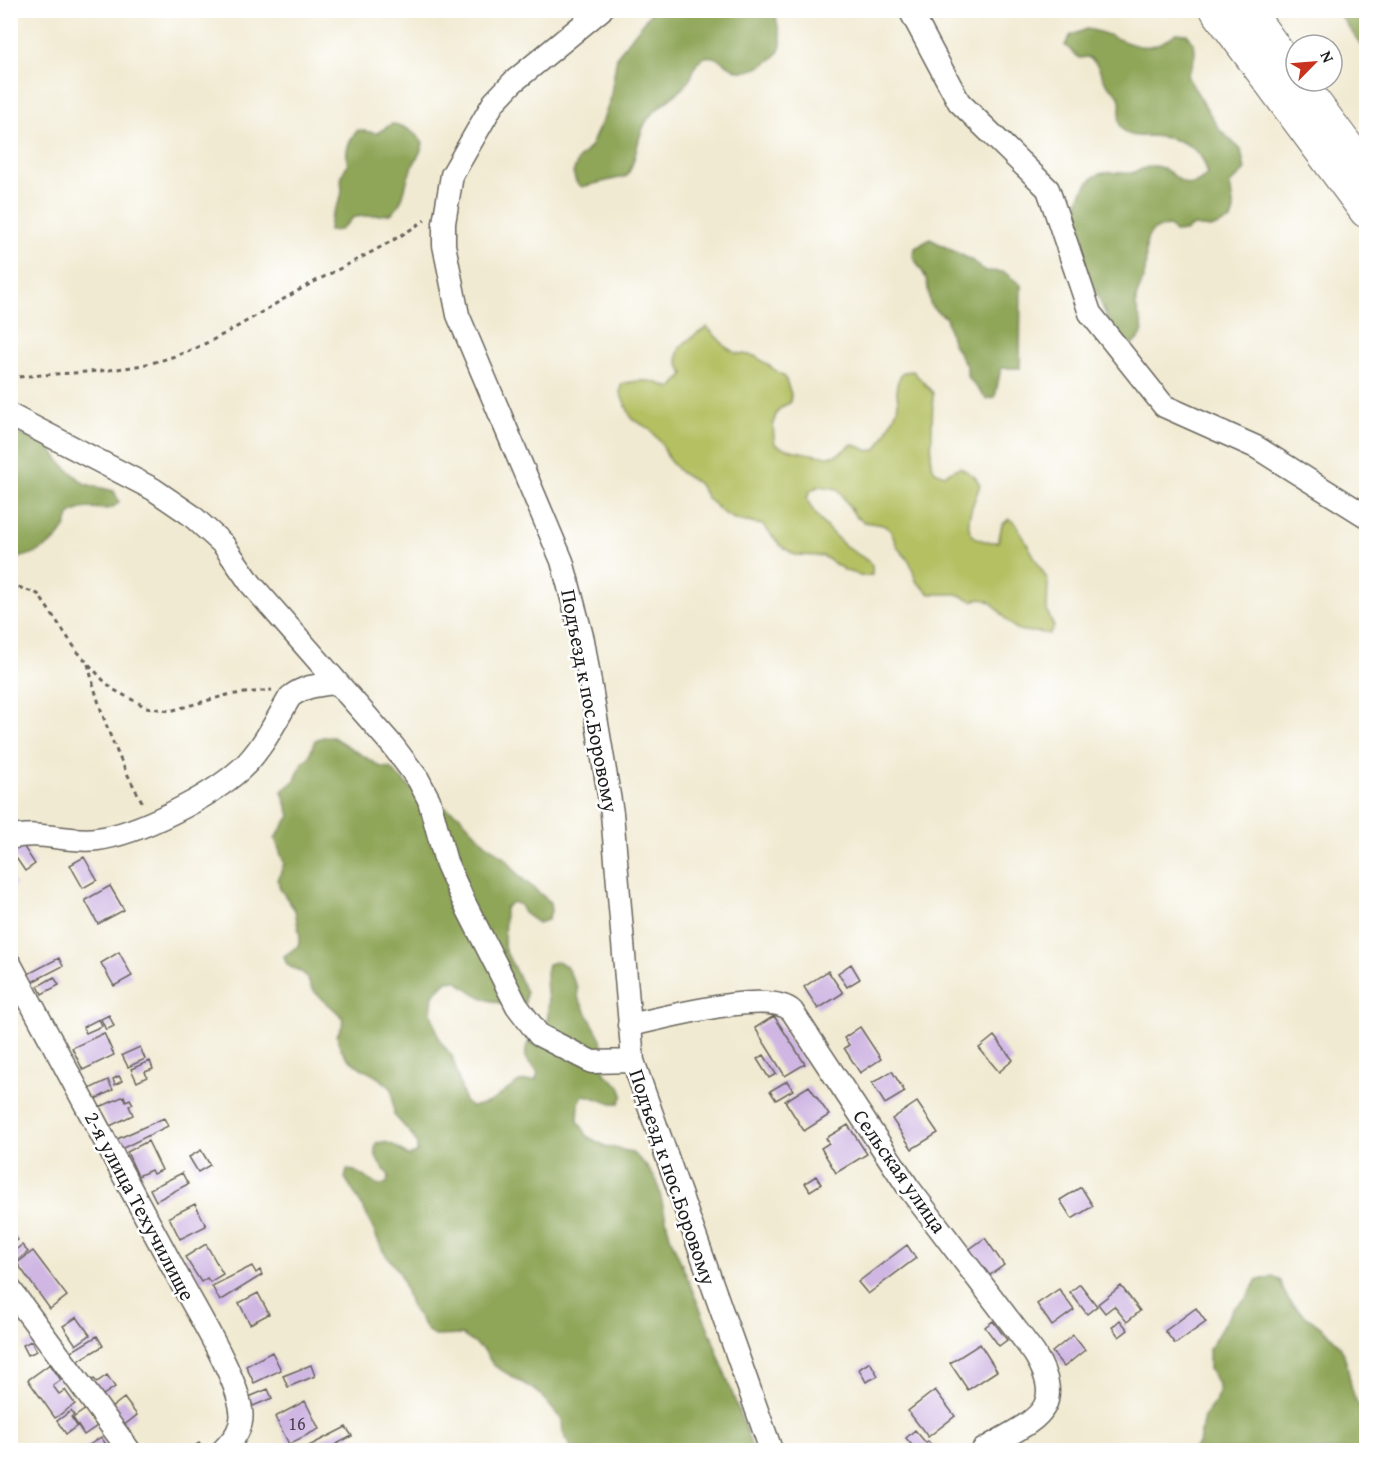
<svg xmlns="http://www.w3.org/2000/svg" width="1377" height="1461" font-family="'Gentium Book Plus',serif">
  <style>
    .green { fill: #b4c062; stroke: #686e3f; stroke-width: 1.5 }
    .forest { fill: #8fa658; stroke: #56613a; stroke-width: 1.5 }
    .building { fill: #cfb6e3 }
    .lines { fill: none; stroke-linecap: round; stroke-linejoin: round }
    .minor-casing { stroke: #67645c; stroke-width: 25 }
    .highway-casing { stroke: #67645c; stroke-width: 35 }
    .path { stroke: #67645c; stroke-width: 3; stroke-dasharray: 4.5 4.5; stroke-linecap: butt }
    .minor { stroke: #fff; stroke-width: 22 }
    .highway { stroke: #fff; stroke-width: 33 }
    .labels { text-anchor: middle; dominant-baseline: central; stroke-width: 5; stroke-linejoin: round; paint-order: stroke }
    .number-label { font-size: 18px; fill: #49424e }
    .street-label { font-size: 21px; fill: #1c1c1c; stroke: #fff }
  </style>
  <rect width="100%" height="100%" fill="#fff"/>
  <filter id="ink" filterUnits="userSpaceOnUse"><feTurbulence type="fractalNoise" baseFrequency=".0167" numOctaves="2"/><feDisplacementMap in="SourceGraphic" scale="12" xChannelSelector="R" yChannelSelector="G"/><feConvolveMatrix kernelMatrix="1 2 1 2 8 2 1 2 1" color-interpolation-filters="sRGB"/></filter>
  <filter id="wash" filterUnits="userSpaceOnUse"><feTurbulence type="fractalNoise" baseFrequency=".008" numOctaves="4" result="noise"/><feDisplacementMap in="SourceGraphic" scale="24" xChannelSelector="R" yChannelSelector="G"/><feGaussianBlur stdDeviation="1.35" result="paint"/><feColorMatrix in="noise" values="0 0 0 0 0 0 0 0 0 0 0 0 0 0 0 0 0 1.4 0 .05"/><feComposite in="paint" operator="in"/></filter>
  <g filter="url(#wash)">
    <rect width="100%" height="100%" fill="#f1ead2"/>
    <!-- green -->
    <path class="green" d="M707,327L727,348L736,353L755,356L785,377L791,394L790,403C771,409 772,428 775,444C782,449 829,459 836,455C842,453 847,447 853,444L869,451L877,449C882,442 894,417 897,409C901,394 890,388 904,372L913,371L933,393L931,463L935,471L944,475L960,467L975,477L980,485C971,511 953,543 998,542L1002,525L1009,519L1016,524L1048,581L1047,611L1054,627L1049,634C1038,630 1027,634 1017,629C1000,620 995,592 973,601L957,594H930L916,581L910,562L898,548L890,530L883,525L864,522L856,517L838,489L819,486L810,491L807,499C815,518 833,535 848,548C856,554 865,557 872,565V575L863,576L846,571L823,556L795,555L781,546L763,525L736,520L723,513L708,499L698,483L681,473L669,460L661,443L650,429L632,419L620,393L621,384C626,383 644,380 649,381C657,381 664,387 672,388L684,374C666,348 688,341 707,327Z"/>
    <!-- forest -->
    <path class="forest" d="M653,10L776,11C774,24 786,38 779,51C773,62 752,73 739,71C727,68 715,50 701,59C693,64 694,75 688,82C677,97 658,104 647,120C636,137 638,158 627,176L582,187L576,182L573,173L578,160L590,147L604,117L610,100L617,56Z
      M1337,11H1366V52Z
      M1087,29C1123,34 1140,63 1176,33L1187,34C1200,49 1195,59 1187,76L1219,129L1241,150L1245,170L1230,184L1234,211L1231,220L1211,228L1193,226L1185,231L1175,232L1169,226C1138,228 1148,251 1145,272C1144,281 1138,290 1136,299C1133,317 1155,330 1132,344C1110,335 1106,313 1097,294C1092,282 1084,268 1083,255C1082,249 1085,243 1083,237C1078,217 1073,204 1086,186C1090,179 1096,174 1104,173C1112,171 1122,174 1131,173C1138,172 1145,167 1152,166C1174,164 1184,202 1207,174C1204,146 1176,137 1151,136C1142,136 1131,138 1124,131C1115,124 1122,111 1120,100C1117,89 1110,89 1106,83C1099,72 1100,64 1088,57L1079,58L1065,45L1071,35Z
      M392,124C405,125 415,133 423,143C421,154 415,160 411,170C403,187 406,201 391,214L354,217L340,230L329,231C329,216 334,212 340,200C346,187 335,182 348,164C344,150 349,140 358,130L377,133Z
      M930,239L971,260L985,271L1004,272L1021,285L1020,368H1001L995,397L986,399L967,376V367L952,342L946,317C924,305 931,303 927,282C926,274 916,264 913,256L915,248Z
      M10,429L50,448L62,464L85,484L114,491L119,502C104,518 92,499 69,515C64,543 35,556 11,559Z
      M323,737H333L381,767L390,768L413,790L459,815L484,842L507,860L519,876L550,902L551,911L548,920L538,923L524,913L520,905L512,902L505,908L504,948L526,992L525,1003C495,1006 479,999 456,980L447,981L433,995L431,1013L440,1041L452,1056L465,1102L472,1107L490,1102L519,1082L536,1080L538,1072L526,1059C523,1032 542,1041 547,1021C552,1002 542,983 548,964L558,961L566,966L577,987L578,997L601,1039L605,1074L620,1086L623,1095L619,1103C606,1105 596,1096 583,1095L579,1103L578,1121L588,1137L605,1146L631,1152L645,1164L657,1181L670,1236L711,1335L753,1450H572L563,1432L562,1420L538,1392L493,1365L484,1350L462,1335L434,1336L427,1330L411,1307L400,1273L383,1251L364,1209L345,1178L347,1170L355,1171L379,1186L387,1183L389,1175C379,1165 373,1156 376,1143C390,1140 397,1147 408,1156L417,1153V1144L412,1135L394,1115L392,1089C373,1068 341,1068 337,1035L342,1027L343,1018C333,1007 322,1000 312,989C309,985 309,980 306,976C298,966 287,972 284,956L298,946L300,937L295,910L280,889L278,880L284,863L275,838L290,816L282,791L295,780L302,763L309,757L315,740Z
      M1273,1276L1281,1281C1286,1312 1317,1319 1336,1341C1350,1358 1347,1379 1355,1398C1357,1405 1363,1408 1366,1413C1370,1421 1367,1441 1366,1450H1192L1199,1443L1204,1416L1215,1402L1218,1393V1384L1209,1369V1349L1233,1309L1247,1298L1256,1281Z"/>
    <g id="blocks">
      <!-- building -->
      <path class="building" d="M18,838L35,864L25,871L10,849V844Z
        M84,857L97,880L83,888L70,865Z
        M10,876L16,885L10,889Z
        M110,886L124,910L98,924L85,900Z
        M119,952L132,976L114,986L101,963Z
        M59,958L63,966L30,983L26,975Z
        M851,964L860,979L847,987L838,973Z
        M828,971L843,993L818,1009L804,987Z
        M54,977L59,985L42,994L38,986Z
        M109,1015L114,1026L106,1030L101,1019Z
        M774,1016L805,1064L785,1076L755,1028Z
        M99,1019L102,1026L86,1033L83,1027Z
        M860,1027L881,1059L860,1073L844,1048L849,1045L844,1038Z
        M104,1033L114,1055L83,1070L72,1048Z
        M994,1036L1013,1060L999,1072L979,1048Z
        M140,1047L145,1059L128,1067L122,1055Z
        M764,1055L776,1074L769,1078L757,1059Z
        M150,1061L153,1069L145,1072L147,1077L137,1082L131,1069Z
        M892,1071L905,1092L885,1104L872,1083Z
        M119,1076L122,1081L115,1085L113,1079Z
        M108,1080L113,1090L92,1101L87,1090Z
        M787,1081L793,1090L776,1100L770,1091Z
        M809,1086L829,1115L804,1131L785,1101Z
        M124,1096L126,1101L130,1099L133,1104L129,1106L133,1115L110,1126L100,1107Z
        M917,1102L938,1133L912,1149L892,1119Z
        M164,1118L168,1126L119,1150L115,1140Z
        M848,1125L867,1154L836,1173L821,1148L829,1143L826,1138Z
        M148,1141L162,1170L153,1174L151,1170L138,1176L127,1152Z
        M201,1150L210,1165L198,1172L189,1157Z
        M182,1173L188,1184L156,1201L150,1189Z
        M816,1176L821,1184L810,1191L805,1183Z
        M1081,1187L1093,1206L1072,1219L1060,1200Z
        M195,1204L206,1226L180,1239L169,1217Z
        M10,1230L18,1240L10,1245Z
        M985,1238L1004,1265L983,1280L964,1253Z
        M206,1244L223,1274L210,1282L207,1278L201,1282L185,1257Z
        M22,1245L28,1252L10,1266V1254Z
        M907,1245L916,1258L868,1294L858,1282Z
        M33,1251L67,1296L50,1309L17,1263Z
        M252,1266L256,1273L260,1270L262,1275L220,1301L212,1286Z
        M1080,1284L1097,1306L1087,1314L1070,1292Z
        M1121,1286L1140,1311L1127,1322L1114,1306L1105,1313L1098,1304Z
        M1059,1289L1074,1310L1052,1326L1037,1304Z
        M258,1293L269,1314L250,1324L239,1303Z
        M1196,1308L1206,1322L1175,1344L1165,1331Z
        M77,1317L90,1335L76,1345L63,1326Z
        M1120,1320L1128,1330L1119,1337L1112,1327Z
        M993,1321L1007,1340L999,1346L985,1327Z
        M1073,1335L1085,1350L1064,1367L1052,1352Z
        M97,1336L103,1346L75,1363L69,1353Z
        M31,1341L37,1351L28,1355L23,1345Z
        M980,1344L997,1371L968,1390L950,1363Z
        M272,1352L281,1370L254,1383L246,1366Z
        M870,1362L878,1376L866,1382L859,1369Z
        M50,1364L61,1380L53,1386L59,1394L65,1390L75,1404L55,1418L28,1380Z
        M311,1365L315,1376L288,1387L283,1376Z
        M107,1375L115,1387L100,1397L90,1382L94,1379L97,1382Z
        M268,1389L272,1398L253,1406L249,1397Z
        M935,1390L955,1416L928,1437L908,1411Z
        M124,1398L137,1415L123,1426L110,1409Z
        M305,1401L319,1429L289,1444L275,1417Z
        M86,1409L97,1426L84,1435L73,1418Z
        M71,1411L74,1415L71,1417L77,1426L66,1434L57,1421Z
        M346,1427L352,1436L325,1450H301Z
        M915,1430L926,1443L928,1441L936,1450H916L906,1438Z
        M101,1437L109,1449L107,1450H82Z
        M199,1443L204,1450H188Z"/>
    </g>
  </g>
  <g filter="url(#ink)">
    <use href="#blocks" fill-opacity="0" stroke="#67645c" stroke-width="1.5"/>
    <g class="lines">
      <!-- minor casing -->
      <g class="minor-casing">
        <path id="minor" d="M601,10L513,82L494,102L452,175L444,223V245L458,315L562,561L583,640L612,813L633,1061L771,1450
          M910,10L959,102L1048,189L1090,313L1164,406L1256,447L1366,516
          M10,415L153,489L191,515L223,544L251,584L393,746L418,779L429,800L446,862L464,902L517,1006L539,1035L592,1062L633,1061
          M10,838C40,830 68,843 97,839C138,834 210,797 241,769C262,750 275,722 290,697C304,686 318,685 336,683
          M10,964C66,1068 121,1171 177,1275C194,1307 237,1376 241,1410C244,1427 234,1439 223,1450
          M629,1025C662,1019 769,988 792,1011L908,1187L1034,1353C1071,1413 1029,1421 983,1450
          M10,1289L129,1450"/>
      </g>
      <!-- highway casing -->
      <g class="highway-casing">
        <path id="highway" d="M1217,10L1366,211
          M1247,10L1296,78
          M1298,81L1366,172"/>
      </g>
      <!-- path -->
      <path class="path" d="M10,378C59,372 108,374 155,362C210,348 253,316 301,289C343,266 386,247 425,220
        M10,584L38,594L77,651L103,680L114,690L146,707L170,711L227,695L272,690
        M88,664C101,717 117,758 144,805"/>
      <!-- minor -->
      <use href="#minor" class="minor"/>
      <!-- highway -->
      <use href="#highway" class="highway"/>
    </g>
  </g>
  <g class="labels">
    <!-- number labels -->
    <g class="number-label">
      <text x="297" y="1423">16</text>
    </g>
    <!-- street labels -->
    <g class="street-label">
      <text transform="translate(590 701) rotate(79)">Подъезд к пос.Боровому</text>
      <text transform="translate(900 1171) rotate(55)">Сельская улица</text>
      <text transform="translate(673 1177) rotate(71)">Подъезд к пос.Боровому</text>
      <text transform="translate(140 1206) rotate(62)">2-я улица Техучилище</text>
    </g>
  </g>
  <!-- margin -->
  <rect width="1377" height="1461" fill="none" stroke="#fff" stroke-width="36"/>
  <!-- north arrow -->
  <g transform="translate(1314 63) rotate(65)"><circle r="28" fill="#ffffff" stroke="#a4a4a4" stroke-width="1.5"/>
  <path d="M0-4.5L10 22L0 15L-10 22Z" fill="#c8321e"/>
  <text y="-9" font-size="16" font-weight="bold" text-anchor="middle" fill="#1c1c1c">N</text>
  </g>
</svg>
